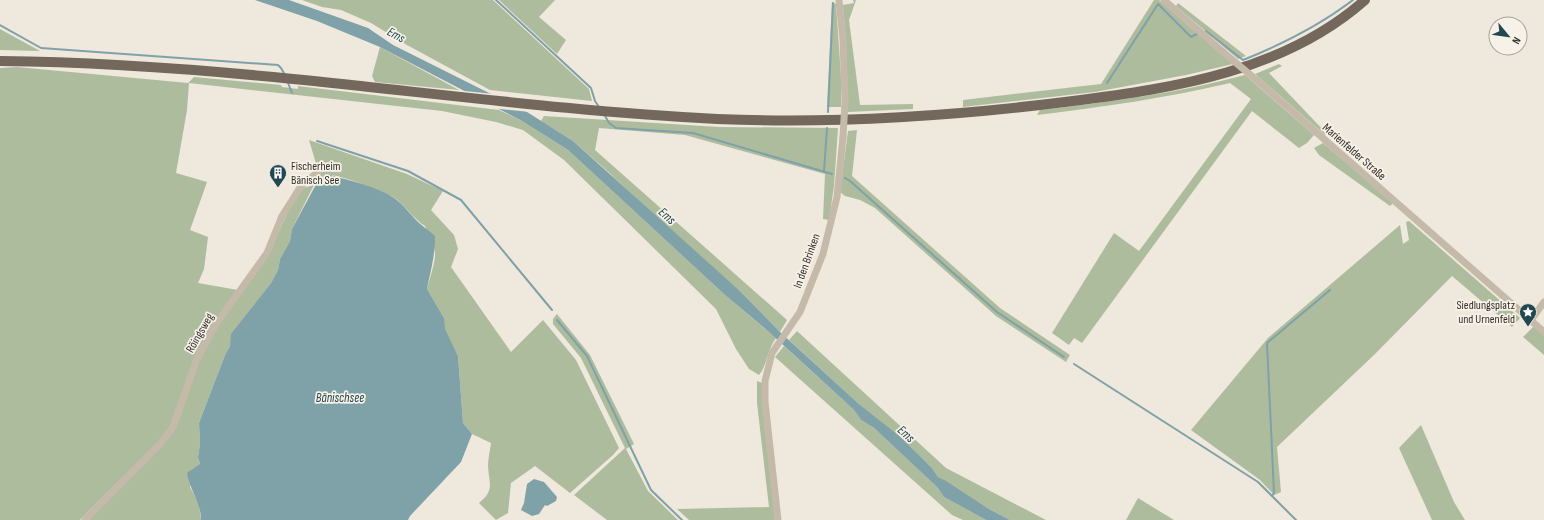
<svg xmlns="http://www.w3.org/2000/svg" width="1544" height="520" font-family="'Sofia Sans Condensed',sans-serif">
  <style>
    .green { fill: #aebc9e }
    .water { fill: #7fa1a8 }
    .pier { fill: #efe8dc }
    .lines { fill: none; stroke-linecap: round; stroke-linejoin: round }
    .stream { stroke: #7fa1a8; stroke-width: 2 }
    .street { stroke: #c5baaa; stroke-width: 7 }
    .primary { stroke: #74675b; stroke-width: 10 }
    .street-bridge { stroke: #c5baaa; stroke-width: 7 }
    .labels { text-anchor: middle; dominant-baseline: central; stroke-width: 3.5; stroke-linejoin: round; paint-order: stroke }
    .street-label { font-size: 12px; fill: #332d28; stroke: #f7f2e8 }
    .poi-label { font-size: 12px; fill: #332d28; stroke: #f7f2e8; text-anchor: start }
    .water-label { font-size: 13px; font-style: italic; fill: #234750; stroke: #f7f2e8 }
  </style>
  <rect width="100%" height="100%" fill="#efe8dc"/>
  <!-- green -->
  <path class="green" d="M302,0H493L589,89L592,101L490,90L407,45L371,23L341,10L322,7Z
    M499,0H555L539,17L566,40L557,54Z
    M853,0H856L849,20L860,105L913,104V109L848,112L846,40L843,5L854,3Z
    M1154,0H1159L1233,64L1186,75L1095,92L963,107V100L1101,84Z
    M832,2L836,4L841,76V107H827Z
    M1178,3L1246,56L1238,59L1176,6Z
    M0,29L40,51L0,50Z
    M380,47L459,90L375,82L372,76Z
    M1279,64L1282,66L1269,73L1326,133L1325,135L1255,74Z
    M17,67L188,83L194,77L281,85L282,87L298,89V86L499,110L522,121L568,150L725,295L776,338C767,350 767,366 759,375L749,369L736,349L716,309L564,160L523,130L496,122L442,111L189,83L187,110L176,173L207,182L190,230L208,237L204,269L198,283L238,290L215,322L170,426L159,441L80,520H0V68Z
    M1245,75L1314,135L1307,143L1299,148L1252,111L1082,343L1074,338L1069,345L1052,333L1114,233L1139,251L1251,99L1230,83C1167,98 1102,107 1037,115L1040,110C1109,102 1178,93 1245,75Z
    M544,116L719,127L838,128L834,186L829,220L823,219L825,174L685,135L599,128L595,150L787,320L780,332L741,292L683,242L605,169L573,141L541,121Z
    M857,130L852,176L1000,308L1070,355L1066,362L996,316L875,208L860,200L845,196L840,192L848,131Z
    M309,140L407,174L443,191L431,210L454,235L458,249L451,267L511,352L543,320L576,360L619,448L613,455L570,493L535,466L511,483L508,513L496,520L479,503C495,490 489,484 488,466C488,458 490,451 491,443L472,434L463,423L458,356L444,329V318L427,289C429,281 436,260 435,253C434,244 428,234 425,226C417,222 405,206 396,199C386,192 341,175 329,175C326,175 323,176 320,177Z
    M1323,143L1393,203L1390,206L1319,155L1314,148Z
    M314,185L292,229L290,241L280,259L278,270L271,283L232,334L230,346L225,355L199,423L200,444L198,457L200,464L190,487L199,504L201,520H88L163,445L199,360L218,325L269,254L290,207L303,188Z
    M1409,221L1520,318L1512,327L1452,276L1375,354L1277,447L1281,492L1274,495L1260,480L1191,430L1268,338L1400,225L1403,244L1409,240L1406,222Z
    M557,314L590,355L634,444L626,449L648,491L678,520H607L574,495L625,448L581,358L553,324V319Z
    M1534,326L1544,335V355L1523,337Z
    M797,331L946,468L1046,520H1010L989,509L938,477L932,468L898,436L859,404L789,340Z
    M784,346L854,410L861,420L874,428L937,487L944,497L986,520H963L952,515L775,357Z
    M757,381L762,383L775,520H689L677,509L769,507L757,403Z
    M1421,425L1454,502L1465,520H1432L1399,448Z
    M1138,498L1174,520H1126Z"/>
  <!-- water -->
  <path class="water" d="M255,0H289L368,28L393,45L527,112L573,141L741,292L780,332L859,404L898,435L932,468L938,477L946,481L989,509L1010,520H986L944,497L937,487L874,428L861,420L854,410L769,332L725,295L568,150L522,121L380,47L317,21Z
    M330,175C351,181 376,186 394,198C404,205 410,214 418,222C423,227 430,231 435,236C435,256 431,269 427,289L444,318L445,329L458,356L463,423L472,434L461,462L410,516L408,520H201C201,502 190,491 187,473L200,464L198,457L200,444L199,423L225,355L230,346L231,334L271,283L278,270L280,259L290,241L292,229L320,177Z
    M534,479L544,482L557,497L556,501L547,506L545,505L539,514L532,516L521,510L524,503L527,484Z"/>
  <!-- pier -->
  <path class="pier" d="M455,90L494,94L530,112L491,108Z"/>
  <g class="lines">
    <!-- stream -->
    <path class="stream" d="M496,0L591,88L595,101L599,107
      M0,25L41,48L278,65L281,68L285,75
      M1206,31L1243,60C1283,44 1319,26 1353,0
      M288,83L292,93
      M1107,83L1158,4L1191,37L1197,34
      M828,112L833,3
      M604,114L609,123L616,128L693,133L832,174
      M317,141L408,171L461,200L552,310
      M824,171L827,128
      M845,178L850,181L997,312L1064,357
      M557,320L587,356L651,490L682,520
      M1074,364L1258,482L1296,520
      M1272,496L1274,493L1267,343L1330,290"/>
    <!-- street -->
    <path class="street" d="M839,0L843,40L845,102
      M1164,0L1223,52
      M1260,83L1544,332
      M1531,320L1544,302
      M85,520L161,443L173,427L197,359L216,324L267,253L282,216L301,186L325,166L339,170
      M778,520L765,402V381L772,353L800,312L823,254L837,197L843,137"/>
    <!-- primary -->
    <path class="primary" d="M0,61C98,62 195,69 293,79C434,93 575,112 717,119C836,124 955,116 1073,101C1175,88 1285,71 1365,0"/>
    <!-- street-bridge -->
    <path class="street-bridge" d="M1223,52L1260,83
      M843,137L845,102"/>
  </g>
  <!-- icons -->
  <defs>
    <g id="building-pin" transform="scale(0.9)"><path d="M0 17L-7.5 6A9.5 9.5 0 1 1 7.5 6Z" fill="#234750" stroke="#f7f2e8"/><path d="M-4-6H4V6H1V3H-1V6H-4ZM-2.5-4.3h1.7v1.8h-1.7ZM.8-4.3h1.7v1.8H.8ZM-2.5-1h1.7V.8h-1.7ZM.8-1h1.7V.8H.8Z" fill="#fff"/></g>
    <g id="sight-pin" transform="scale(0.9)"><path d="M0 17L-7.5 6A9.5 9.5 0 1 1 7.5 6Z" fill="#234750" stroke="#f7f2e8"/><path d="M0-6L1.8-2.2L6-1.7L2.9 1.2L3.7 5.4L0 3.3L-3.7 5.4L-2.9 1.2L-6-1.7L-1.8-2.2Z" fill="#fff"/></g>
  </defs>
  <g fill-rule="evenodd">
    <use href="#building-pin" x="278" y="173"/>
    <use href="#sight-pin" x="1528" y="312"/>
  </g>
  <g class="labels">
    <!-- street labels -->
    <g class="street-label">
      <text transform="translate(1354 152) rotate(41)">Marienfelder Straße</text>
      <text transform="translate(807 261) rotate(-70)">In den Brinken</text>
      <text transform="translate(200 333) rotate(-60)">Röingsweg</text>
    </g>
    <!-- poi labels -->
    <g class="poi-label">
      <text x="291" y="166">Fischerheim<tspan x="291" dy="14">Bänisch See</tspan></text>
      <text x="1515" y="305" text-anchor="end">Siedlungsplatz<tspan x="1515" dy="14">und Urnenfeld</tspan></text>
    </g>
    <!-- water labels -->
    <g class="water-label">
      <text transform="translate(396 35) rotate(29)">Ems</text>
      <text transform="translate(667 216) rotate(42)">Ems</text>
      <text x="340" y="398">Bänischsee</text>
      <text transform="translate(906 434) rotate(42)">Ems</text>
    </g>
  </g>
  <!-- north arrow -->
  <g transform="translate(1508 36) rotate(119)"><circle r="19" fill="#f7f2e8" stroke="#a9a39b"/>
  <path d="M0-3L7 15L0 10L-7 15Z" fill="#234750"/>
  <text y="-6" font-size="11" font-weight="bold" text-anchor="middle" fill="#332d28">N</text>
  </g>
</svg>
